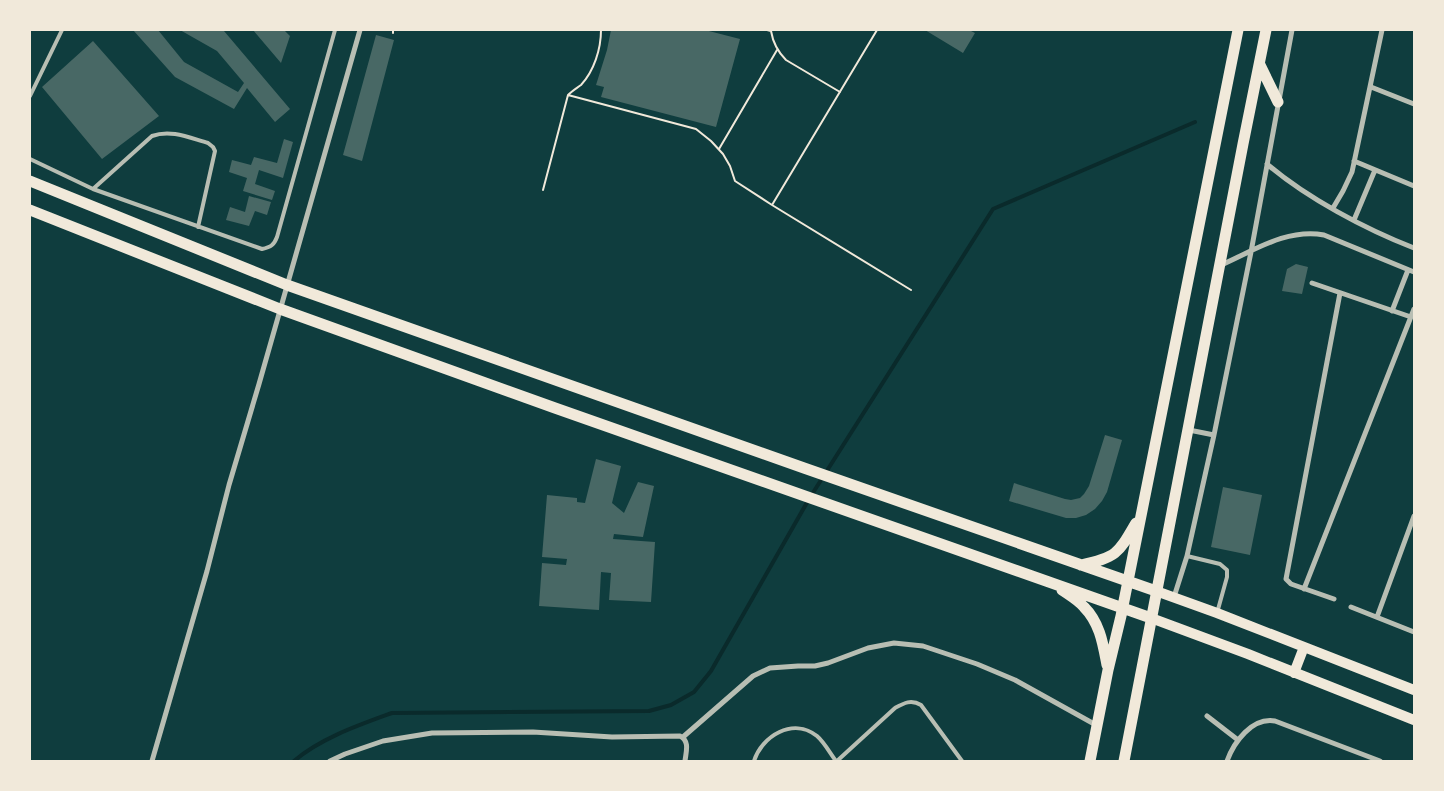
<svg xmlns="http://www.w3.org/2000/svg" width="1444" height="791" font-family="Jost,sans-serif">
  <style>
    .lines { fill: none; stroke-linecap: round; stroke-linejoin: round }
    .stream { stroke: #0a2a2b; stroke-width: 4 }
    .building { fill: #486865 }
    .path { stroke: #f1e9da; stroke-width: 2 }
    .service { stroke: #b8beb3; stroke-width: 4 }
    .minor { stroke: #b8beb3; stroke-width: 5 }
    .secondary { stroke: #f1e9da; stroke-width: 10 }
    .primary { stroke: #f1e9da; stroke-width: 11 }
  </style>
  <rect width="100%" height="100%" fill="#0f3d3e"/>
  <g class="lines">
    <!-- stream -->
    <path class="stream" d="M294,761C321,738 359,725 392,713L649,711L671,705L694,692L711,671L809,499L993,209L1195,122"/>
  </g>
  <!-- building -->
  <path class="building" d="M133,30H158L184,62L238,92L244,83L217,51L180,30H221L224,31L290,109L275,122L247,88L234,109L175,77Z
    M253,30H284L290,36L281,63Z
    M611,30H705L740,39L716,127L601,97L604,87L596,85L607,50Z
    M925,30H969L975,33L963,53Z
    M376,35L394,40L362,161L343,155Z
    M93,41L159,116L102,159L42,87Z
    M284,139L293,142L283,178L259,170L255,184L275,191L272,200L243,191L247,178L229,172L232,160L251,165L254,157L277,163Z
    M249,196L271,202L267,215L255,211L249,226L226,220L230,207L245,212Z
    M1296,264L1308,267L1302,294L1282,291L1287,269Z
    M1105,435L1122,440L1107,492L1102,501L1095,509L1086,515L1076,518H1066L1009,501L1014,483L1065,499L1071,500L1080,498L1084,494L1089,486Z
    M596,459L621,466L612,503L624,513L638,482L654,486L643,537L614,534L613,539L655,542L651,602L609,600L611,573L601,572L599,610L539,606L542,563L566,565L567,559L542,557L547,495L577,498V502L585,503Z
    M1223,487L1262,495L1250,555L1211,547Z"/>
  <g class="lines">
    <!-- path -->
    <path class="path" d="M767,30L771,31C773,43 777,51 786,60L840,92
      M393,33V30
      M568,95L696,129L711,141L723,154L730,166L735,181L772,205L911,290
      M719,149L777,50
      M543,190L568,95C572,91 577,88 581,85C594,71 601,49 601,30
      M772,205L877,30"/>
    <!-- service -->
    <path class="service" d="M30,96L62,30
      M30,159L93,189L262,249C271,247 274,245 277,237L335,30
      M93,189L152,136C171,129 190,138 208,143L213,147L215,151L198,227
      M1187,556L1220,564L1227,570V577L1217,613
      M754,761C762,736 793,717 817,736C824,742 830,753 836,761
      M837,761L895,708C904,703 911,699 921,705L962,761"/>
    <!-- minor -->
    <path class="minor" d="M1371,87L1414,104
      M1354,161L1414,186
      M1267,164C1307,198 1365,229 1414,248
      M1333,208L1343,191L1352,172L1382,30
      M1354,220L1375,170
      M1221,265C1253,251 1287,228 1324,235L1414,272
      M1312,283L1411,317
      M1392,311L1408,270
      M1189,430L1214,435
      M1304,589L1414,309
      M1174,597L1187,556L1214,435L1251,252L1292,30
      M1334,599L1291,584L1286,579L1340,293
      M1351,607L1414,632
      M1377,617L1414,516
      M1207,716L1238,740
      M683,737L753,676L770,668L798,666H815L828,663L868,648L894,643L923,646L977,664L1015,680L1096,725
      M152,761L207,571L229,485L259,384L360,30
      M330,761L345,754L383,741L432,733L533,732L612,737L680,736C690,741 686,752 685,761
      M1227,761C1234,742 1252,717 1275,721L1380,761"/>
    <!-- secondary -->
    <path class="secondary" d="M1156,591L1217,613L1414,690
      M1151,618L1248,654L1414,720
      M1294,673L1304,647"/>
    <!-- primary -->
    <path class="primary" d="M1260,65L1278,102
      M30,181L287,285L804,468L1156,591
      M30,210L280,309L555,408L1151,618
      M1081,565C1117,557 1118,554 1136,523
      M1062,590C1069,595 1078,600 1084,607C1100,623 1103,644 1107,665
      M1090,761L1108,670L1121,616L1238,30
      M1124,761L1243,144L1266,30"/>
  </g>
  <!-- border -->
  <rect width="1444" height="791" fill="none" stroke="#f1e9da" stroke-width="62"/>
</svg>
